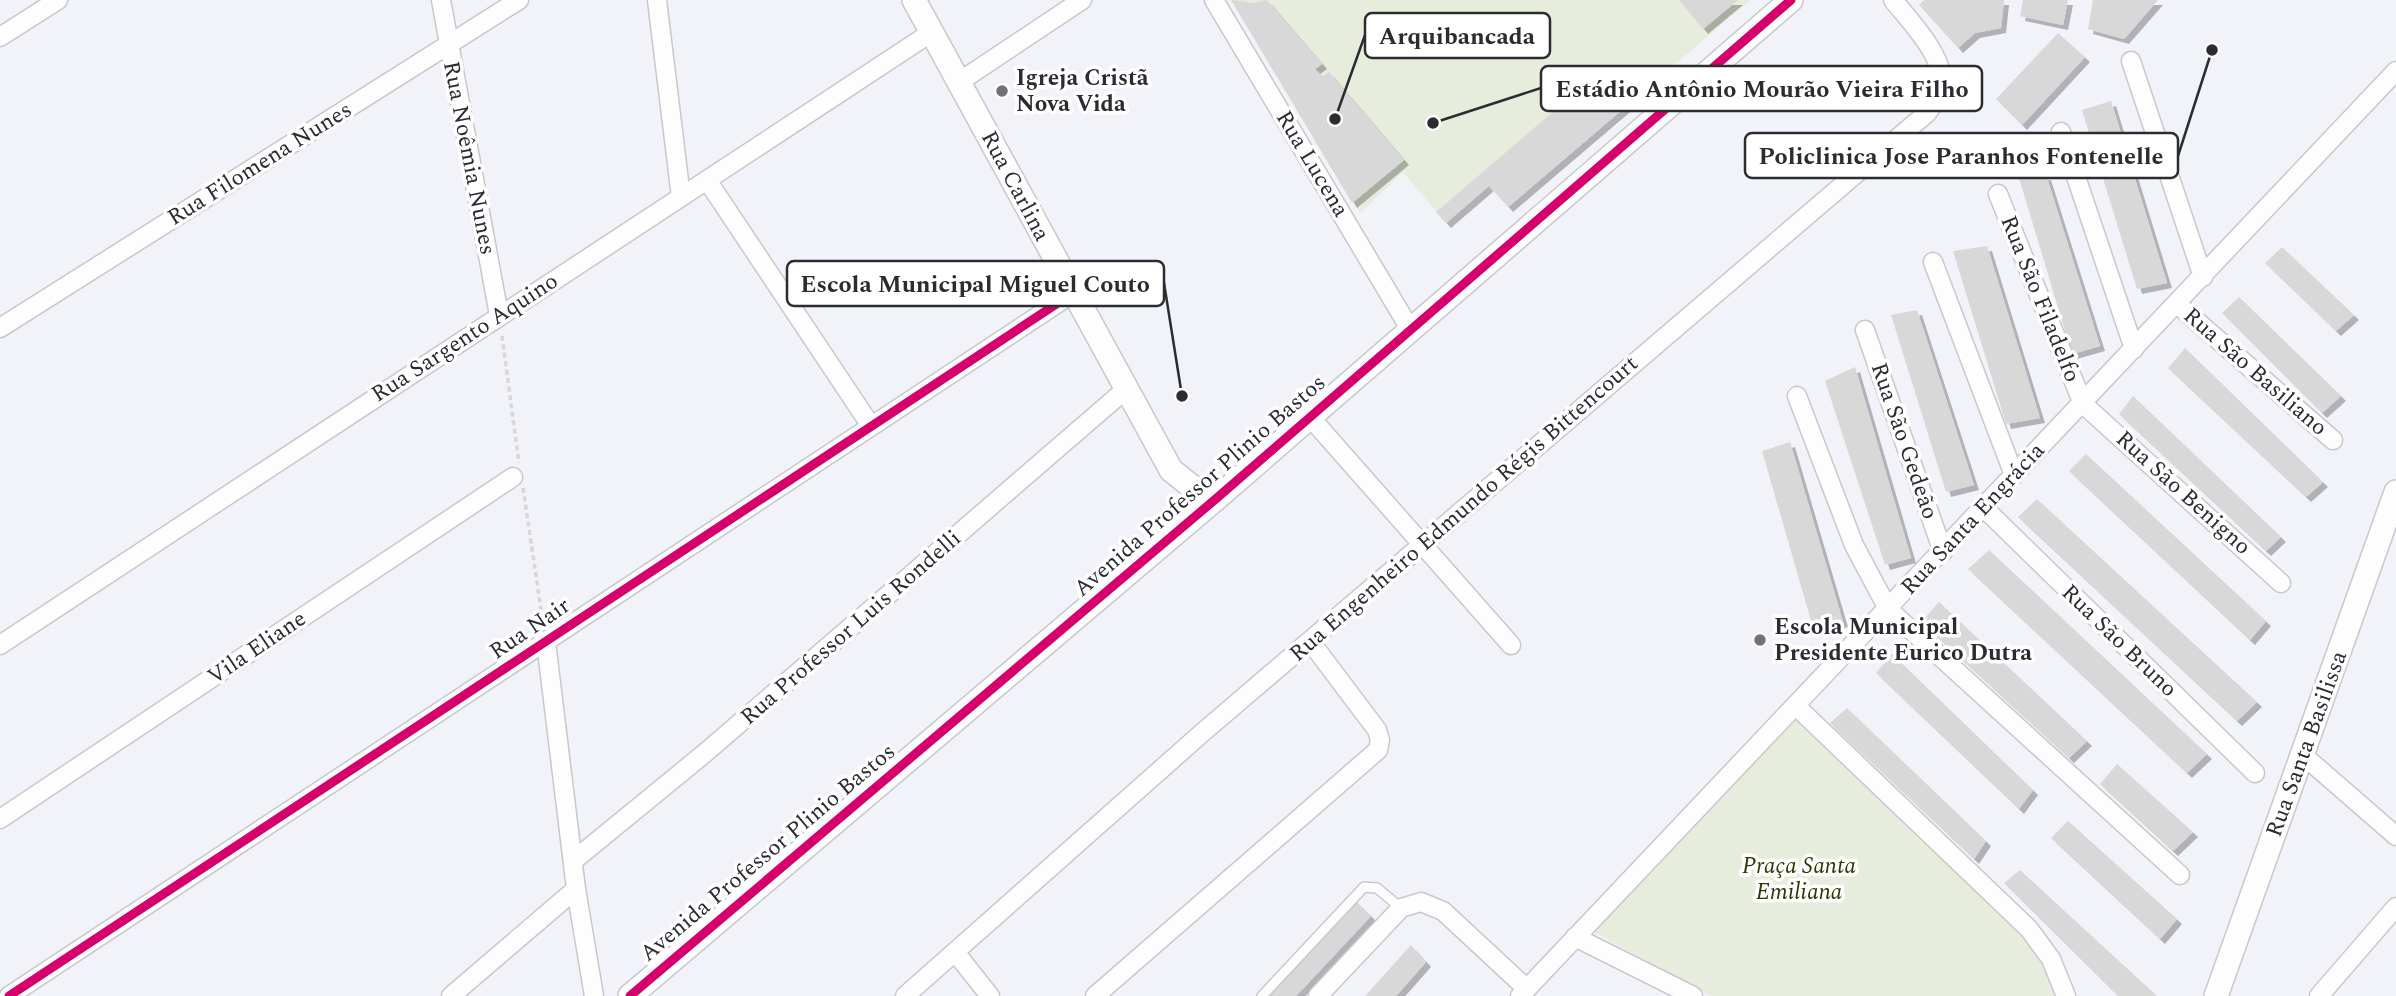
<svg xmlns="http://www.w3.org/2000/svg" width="2396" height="996" font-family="Spectral,serif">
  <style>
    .green { fill: #e6eddc }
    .building { fill: #d9d8d9; filter: url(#shadow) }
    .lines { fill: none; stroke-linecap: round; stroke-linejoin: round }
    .service-casing { stroke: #c7c8cc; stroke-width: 12 }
    .minor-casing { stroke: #c7c8cc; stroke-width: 21 }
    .tertiary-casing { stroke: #c7c8cc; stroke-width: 26 }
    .path { stroke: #d7d7d9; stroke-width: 3.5; stroke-dasharray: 5 3.5; stroke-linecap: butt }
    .service { stroke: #fdfdfe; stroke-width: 9 }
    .minor { stroke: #fdfdfe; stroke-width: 18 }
    .tertiary { stroke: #fdfdfe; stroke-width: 23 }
    .cycleway-casing { stroke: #fff; stroke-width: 13 }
    .cycleway { stroke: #d6006c; stroke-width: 9 }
    .poi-dot { fill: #717276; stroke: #fff; stroke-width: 2.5 }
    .labels { text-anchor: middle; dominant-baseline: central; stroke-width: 7; stroke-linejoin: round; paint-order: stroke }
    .poi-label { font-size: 23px; font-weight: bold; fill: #2b2c30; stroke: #fff; text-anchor: start }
    .street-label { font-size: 23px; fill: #2b2c30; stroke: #fff }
    .park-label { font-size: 23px; font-style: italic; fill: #2d3700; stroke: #fff }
    .leader { fill: none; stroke: #2b2c30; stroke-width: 2.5 }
    .callout-dot { fill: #2b2c30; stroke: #fff; stroke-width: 2.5 }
    .callout { fill: #fff; stroke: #2b2c30; stroke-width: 2.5 }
    .callout-label { font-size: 24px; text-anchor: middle; font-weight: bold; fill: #2b2c30 }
  </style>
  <defs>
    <filter id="shadow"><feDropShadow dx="5" dy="5" stdDeviation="0" flood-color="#0004"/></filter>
  </defs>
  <rect width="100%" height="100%" fill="#f2f3f9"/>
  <!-- green -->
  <path class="green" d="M1231,0H1750L1637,97L1618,75L1446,223L1403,172L1360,213Z
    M1798,717L2042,950L2057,993L2055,996H1711L1588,929Z"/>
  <!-- building -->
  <path class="building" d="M1231,0L1254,3L1267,0L1322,64L1315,69L1322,77L1329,72L1404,160L1352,203Z
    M1679,0H1738L1703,29Z
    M1924,0H2004L2001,28L1975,33L1958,48L1919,5Z
    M2023,0H2068L2063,25L2020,16Z
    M2093,0H2158L2124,39L2088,29Z
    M2058,33L2085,57L2022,125L1996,99Z
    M1609,64L1637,97L1508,207L1489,186L1446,223L1436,212Z
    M2111,101L2167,283L2137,289L2082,110Z
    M2046,175L2100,346L2072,354L2019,178Z
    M1987,246L2040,418L2006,424L1953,251Z
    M2282,247L2354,315L2336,331L2265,263Z
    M2239,297L2341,396L2322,413L2222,313Z
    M1917,310L1974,485L1946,492L1891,315Z
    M2185,348L2323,482L2306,497L2168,368Z
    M1855,367L1911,558L1885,565L1825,381Z
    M2133,396L2281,537L2266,551L2119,414Z
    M1790,442L1843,622L1814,631L1762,451Z
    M2086,454L2266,621L2250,640L2069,471Z
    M2037,499L2257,702L2237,721L2018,517Z
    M1989,550L2207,754L2187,773L1968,569Z
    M1939,602L2087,741L2069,758L1921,622Z
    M1892,654L2033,790L2019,809L1876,673Z
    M1847,708L1986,841L1974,859L1830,723Z
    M2117,764L2193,832L2173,851L2100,784Z
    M2068,821L2177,919L2160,939L2051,838Z
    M2020,870L2157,996H2118L2004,883Z
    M1357,902L1371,916L1296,996H1269Z
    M1411,945L1426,962L1396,996H1365Z"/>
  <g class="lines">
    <!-- service casing -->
    <g class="service-casing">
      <path id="service" d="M1262,996L1364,887L1377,888L1401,908"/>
    </g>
    <!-- minor casing -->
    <g class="minor-casing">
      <path id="minor" d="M441,0L499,315
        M657,0L681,197
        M1214,0L1410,329
        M0,37L58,0
        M2131,61L2203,277
        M959,82L1082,0
        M2061,132L2134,349
        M707,180L871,426
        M1998,194L2083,404L2281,583
        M1933,262L2014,475
        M2177,304L2333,440
        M0,328L519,0
        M1865,330L1943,552
        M1797,396L1854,545L1888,609L2180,875
        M1310,417L1511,645
        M1984,508L2255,773
        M546,642L576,889L594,996
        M0,645L932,32
        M1797,707L2029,929L2051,959L2066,996
        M2304,756L2396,836
        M0,819L513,477
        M573,861L705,753L1125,390
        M1575,937L1693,996
        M955,952L990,996
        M9,996L1073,293
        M451,996L576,889
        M905,996L1202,733L1927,113C1934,103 1942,94 1942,82C1942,54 1910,21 1893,0
        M1095,996L1378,750L1380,740L1377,730L1310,641
        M1318,996L1401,908L1421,902L1443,911L1527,989
        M1520,996L2396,71
        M2319,996L2396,907"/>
    </g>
    <!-- tertiary casing -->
    <g class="tertiary-casing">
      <path id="tertiary" d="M914,0L1171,470L1191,486L1218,497
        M630,996L1218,497L1791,0
        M2216,996L2396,492"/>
    </g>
    <!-- path -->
    <path class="path" d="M502,336L519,463
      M523,488L543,623"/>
    <!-- service -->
    <use href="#service" class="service"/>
    <!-- minor -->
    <use href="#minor" class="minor"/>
    <!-- tertiary -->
    <use href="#tertiary" class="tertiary"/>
    <!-- cycleway casing -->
    <g class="cycleway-casing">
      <path id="cycleway" d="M9,996L1073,293
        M630,996L1218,497L1791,0"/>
    </g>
    <!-- cycleway -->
    <use href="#cycleway" class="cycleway"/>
  </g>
  <!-- markers -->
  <g class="poi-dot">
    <circle cx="1002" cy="91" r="7"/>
    <circle cx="1760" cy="640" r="7"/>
  </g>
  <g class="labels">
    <!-- poi labels -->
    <g class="poi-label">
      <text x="1016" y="78">Igreja Cristã<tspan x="1016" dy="26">Nova Vida</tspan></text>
      <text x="1774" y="627">Escola Municipal<tspan x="1774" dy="26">Presidente Eurico Dutra</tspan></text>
    </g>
    <!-- street labels -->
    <g class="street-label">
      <text transform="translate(469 158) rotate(79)">Rua Noêmia Nunes</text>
      <text transform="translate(260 164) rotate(-32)">Rua Filomena Nunes</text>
      <text transform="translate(1312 164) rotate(59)">Rua Lucena</text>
      <text transform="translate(1015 186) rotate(62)">Rua Carlina</text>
      <text transform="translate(2040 299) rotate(68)">Rua São Filadelfo</text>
      <text transform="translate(465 338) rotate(-33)">Rua Sargento Aquino</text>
      <text transform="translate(2255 372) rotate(41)">Rua São Basiliano</text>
      <text transform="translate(1904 441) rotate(71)">Rua São Gedeão</text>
      <text transform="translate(1200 486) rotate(-41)">Avenida Professor Plinio Bastos</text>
      <text transform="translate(2183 493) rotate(42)">Rua São Benigno</text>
      <text transform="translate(1464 509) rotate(-41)">Rua Engenheiro Edmundo Régis Bittencourt</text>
      <text transform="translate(1973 519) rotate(-47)">Rua Santa Engrácia</text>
      <text transform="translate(851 628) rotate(-41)">Rua Professor Luis Rondelli</text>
      <text transform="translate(530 629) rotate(-34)">Rua Nair</text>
      <text transform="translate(2119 641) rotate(44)">Rua São Bruno</text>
      <text transform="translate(257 648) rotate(-34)">Vila Eliane</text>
      <text transform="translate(2307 744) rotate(-70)">Rua Santa Basilissa</text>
      <text transform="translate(768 853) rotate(-40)">Avenida Professor Plinio Bastos</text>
    </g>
    <!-- park labels -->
    <g class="park-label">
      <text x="1799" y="866">Praça Santa<tspan x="1799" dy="26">Emiliana</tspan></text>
    </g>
  </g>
  <!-- callouts -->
  <path class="leader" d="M1335 119L1365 35M1433 123L1541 88M2212 50L2178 156M1182 396L1164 283"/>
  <g class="callout-dot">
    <circle cx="1335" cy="119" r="7"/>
    <circle cx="1433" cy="123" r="7"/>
    <circle cx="2212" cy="50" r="7"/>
    <circle cx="1182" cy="396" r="7"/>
  </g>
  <g class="callout">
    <rect x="1365" y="13" width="185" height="45" rx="7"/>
    <rect x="1541" y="66" width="441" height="45" rx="7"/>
    <rect x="1745" y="133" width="433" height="45" rx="7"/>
    <rect x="787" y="261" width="377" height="45" rx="7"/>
  </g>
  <g class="callout-label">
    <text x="1457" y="44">Arquibancada</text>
    <text x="1762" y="97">Estádio Antônio Mourão Vieira Filho</text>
    <text x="1961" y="164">Policlinica Jose Paranhos Fontenelle</text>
    <text x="975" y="292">Escola Municipal Miguel Couto</text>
  </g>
</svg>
